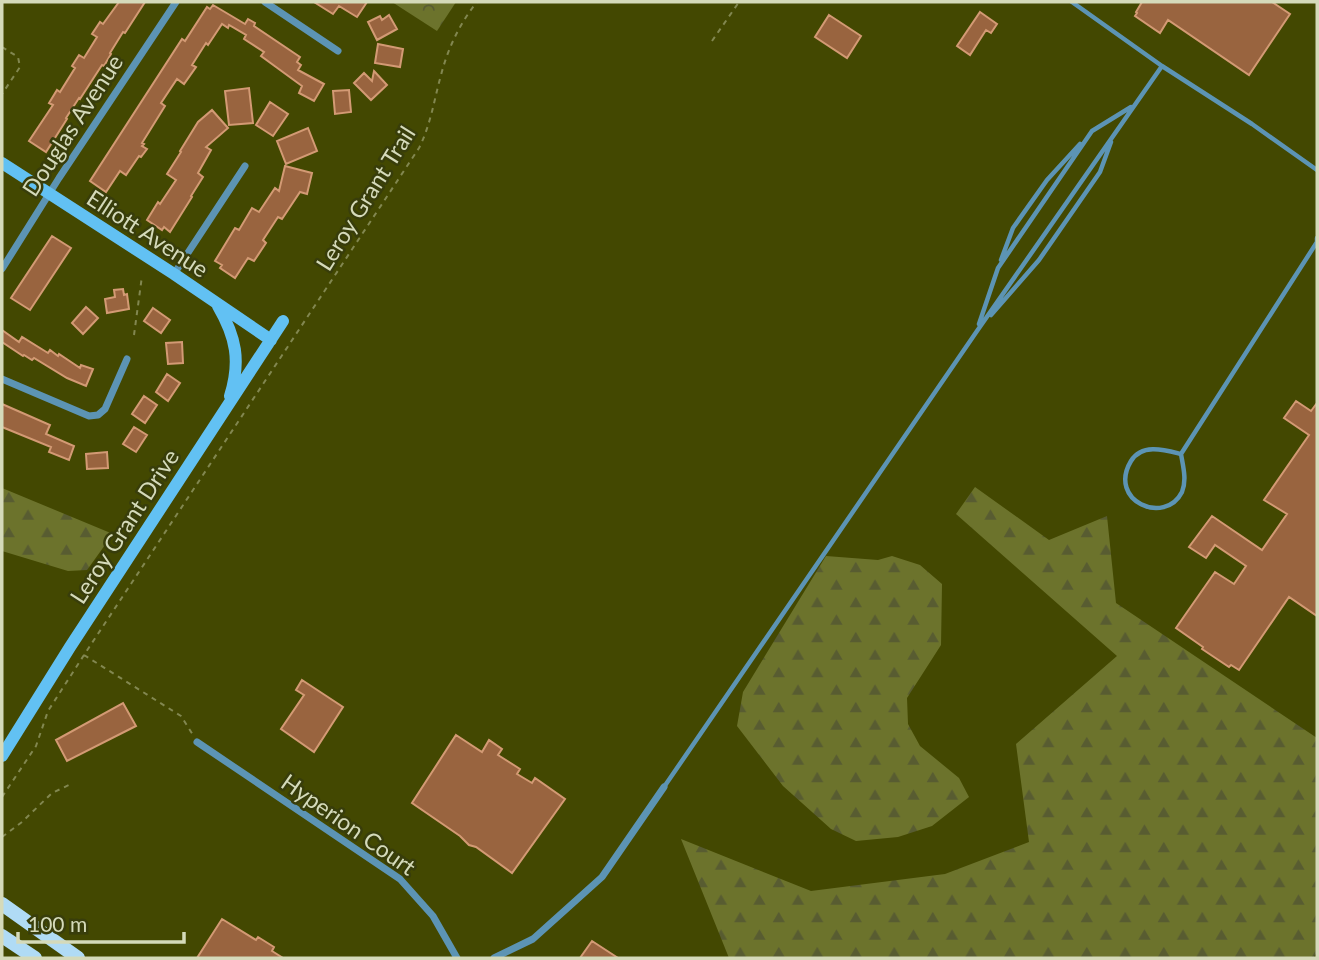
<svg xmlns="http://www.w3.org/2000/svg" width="1319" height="960" font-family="Lato,sans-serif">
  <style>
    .forest { fill: url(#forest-firs) }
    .park { fill: url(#park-crowns) }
    .building { fill: #99643f; stroke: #d39a74; stroke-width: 2 }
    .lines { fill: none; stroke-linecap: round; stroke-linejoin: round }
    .path { stroke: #828750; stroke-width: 2; stroke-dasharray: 5 5; stroke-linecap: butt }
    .lane { stroke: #5c94b4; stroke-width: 4.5 }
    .street { stroke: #5c94b4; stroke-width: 7 }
    .secondary { stroke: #62c1f3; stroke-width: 12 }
    .primary { stroke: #b0dbf5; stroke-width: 14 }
    .labels { text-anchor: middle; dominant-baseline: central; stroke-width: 5; stroke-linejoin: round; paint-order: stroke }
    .street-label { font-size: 23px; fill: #d5daba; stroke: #383d0b }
  </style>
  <defs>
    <pattern id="forest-firs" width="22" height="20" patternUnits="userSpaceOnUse" patternTransform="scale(1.75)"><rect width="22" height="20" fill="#6c732c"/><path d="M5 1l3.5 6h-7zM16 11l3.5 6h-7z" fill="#585c31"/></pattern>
    <pattern id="park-crowns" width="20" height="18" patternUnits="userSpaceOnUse" patternTransform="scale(1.75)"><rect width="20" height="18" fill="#6c732c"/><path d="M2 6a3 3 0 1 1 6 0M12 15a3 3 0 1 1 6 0" fill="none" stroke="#585c31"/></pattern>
  </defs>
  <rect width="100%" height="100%" fill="#434801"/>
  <!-- forest -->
  <path class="forest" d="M975,487L1049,540L1107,516L1116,603L1317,738V952L1313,958H729L681,839L811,891L945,874L1029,842L1016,744L1117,656L956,514Z
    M2,488L113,534L87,570L68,571L2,551Z
    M826,556L878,560L892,556L920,565L942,584L941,645L907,698L908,724L920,746L959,778L969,797L932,826L898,837L856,841L831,829L783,786L737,726L743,692Z"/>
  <!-- park -->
  <path class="park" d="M392,2H456L437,31Z"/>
  <!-- building -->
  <path class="building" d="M119,2H145L125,33L123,32L110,53L111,54L104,66L102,65L80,99L79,98L66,118L67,119L46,152L29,141L53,105L49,103L57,90L60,92L75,68L72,66L79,55L84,58L97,37L92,34L100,22L103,24Z
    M314,2H367L357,17L339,6L333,14Z
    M1142,2H1272L1290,14L1249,75L1168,20L1160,33L1135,16L1137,13L1136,12Z
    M213,5L245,24L248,19L255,23L254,26L300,57L297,62L301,65L298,70L324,84L314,101L299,93L302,86L261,56L264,52L244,39L246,35L229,25L228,28L222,24L208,45L206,43L192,65L196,67L184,84L177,79L161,103L165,106L142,143L144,144L142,146L147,149L141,157L139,156L126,175L120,171L106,192L90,181L182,39L185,41L207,7L210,9Z
    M980,12L997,24L991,33L986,30L970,55L957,46Z
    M389,15L397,29L377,40L368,22L380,16L382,20Z
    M829,15L861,36L847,58L815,37Z
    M378,44L403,49L400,67L375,63Z
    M374,71L387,85L371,100L354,83L364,73L372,81Z
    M249,88L253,123L229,125L225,91Z
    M349,90L351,112L335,114L333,91Z
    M270,102L288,114L273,136L256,125Z
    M212,110L228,128L206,147L211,150L198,173L203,177L191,196L192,197L170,232L164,227L162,230L147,220L158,202L160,204L176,180L167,174L181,152L180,151L198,122Z
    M308,128L317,151L286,164L277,141Z
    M285,166L312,173L307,194L300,192L282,219L278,217L263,240L266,243L254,261L248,258L235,278L220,268L222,265L215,261L235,228L239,230L252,208L259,212L275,188L279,191Z
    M52,236L71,248L30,310L11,298Z
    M123,289L124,295L127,294L129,309L107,313L105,299L115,297L114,290Z
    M86,307L98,318L83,334L72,323Z
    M153,308L170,320L161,333L144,321Z
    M2,330L19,342L22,337L48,353L50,350L58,356L59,354L80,368L81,365L93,369L86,386L67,378L34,358L32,360L24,355L23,356L2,342Z
    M182,342L183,363L168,364L166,343Z
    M167,374L180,383L168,401L156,392Z
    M144,396L157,405L145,423L132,414Z
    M1296,401L1311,411L1317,403V616L1289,597L1239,670L1231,665L1229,667L1202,649L1203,647L1176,628L1215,572L1234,584L1246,566L1215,545L1206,558L1189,547L1212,516L1262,550L1287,514L1264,500L1309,435L1284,418Z
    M2,404L50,425L46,434L74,446L69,460L49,452L51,447L2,427Z
    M134,427L147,435L136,452L123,444Z
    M107,452L108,468L87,469L86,454Z
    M302,680L343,707L314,752L281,729L304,695L296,690Z
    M123,703L136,726L67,761L56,740Z
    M456,735L482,752L489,740L502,749L498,755L520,769L517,774L532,783L535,778L565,799L512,873L476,847L469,845L460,836L412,803Z
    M222,919L256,940L258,937L274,947L272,951L283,958H197Z
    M592,941L618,958H580Z"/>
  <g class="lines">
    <!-- path -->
    <path class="path" d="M712,41L739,2
      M2,47L18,57L20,67L2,94
      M134,335L142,276
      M84,655L181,716L193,735
      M2,797L36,746L48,711L84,655L419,148C431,124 434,100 441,75C448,48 460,23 477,2
      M2,837L22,822L52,793L69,785"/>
    <!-- lane -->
    <path class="lane" d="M1072,2L1162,66L1252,124L1317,170
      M1001,260L1013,228L1047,180L1080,144
      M991,315L1039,260L1100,172L1111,142
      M979,324L998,268L1092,131L1131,107
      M1181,454C1165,450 1142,443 1131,461C1107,501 1165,526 1182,492C1187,480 1183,466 1181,454L1317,242V238
      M664,787L977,331L1162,66"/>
    <!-- street -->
    <path class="street" d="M265,2L338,51
      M2,269L59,178L176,2
      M174,274L245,166
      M2,379L89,416L98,415L105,409L127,359
      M197,742L400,879L433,916L457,958
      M494,958L533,939L602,877L664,787"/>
    <!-- secondary -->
    <path class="secondary" d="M2,163L174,274L271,340
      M218,306C236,337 241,361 230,396
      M2,756L70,647L283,321"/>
    <!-- primary -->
    <path class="primary" d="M2,904L78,958
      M2,936L35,958"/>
  </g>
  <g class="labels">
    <!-- street labels -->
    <g class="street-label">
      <text transform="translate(72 125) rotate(-57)">Douglas Avenue</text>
      <text transform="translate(365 198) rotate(-58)">Leroy Grant Trail</text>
      <text transform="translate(148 233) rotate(33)">Elliott Avenue</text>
      <text transform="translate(124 526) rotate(-57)">Leroy Grant Drive</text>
      <text transform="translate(349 824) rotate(35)">Hyperion Court</text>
    </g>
  </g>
  <!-- border -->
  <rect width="1319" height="960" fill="none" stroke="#d5daba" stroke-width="7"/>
  <!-- scale -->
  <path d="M18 932v10h166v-10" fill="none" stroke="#d5daba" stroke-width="3.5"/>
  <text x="28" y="932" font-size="21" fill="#d5daba" stroke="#383d0b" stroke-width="5" paint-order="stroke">100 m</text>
</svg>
